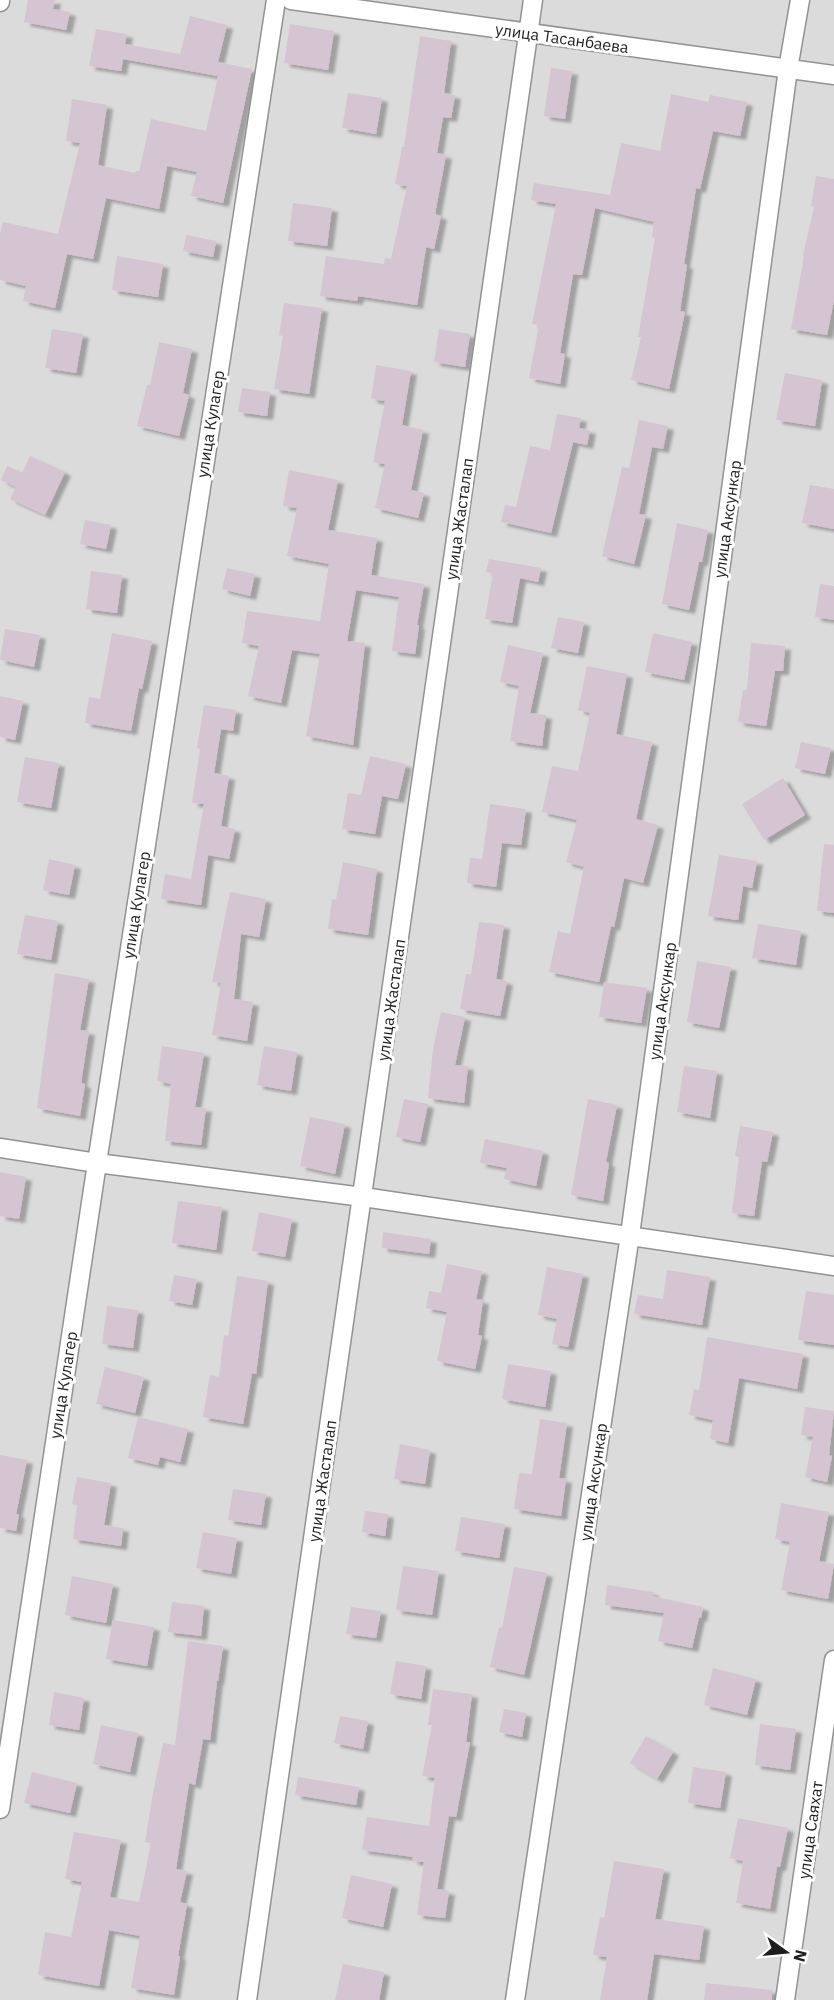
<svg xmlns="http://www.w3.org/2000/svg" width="834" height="2000" font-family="'IBM Plex Sans',sans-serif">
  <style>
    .residential { fill: #dcdbdc }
    .building { fill: #d5c4d1; filter: url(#shadow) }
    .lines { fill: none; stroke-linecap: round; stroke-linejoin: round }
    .minor-casing { stroke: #929292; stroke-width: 21 }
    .minor { stroke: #fff; stroke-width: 18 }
    .labels { text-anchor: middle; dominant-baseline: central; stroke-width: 6; stroke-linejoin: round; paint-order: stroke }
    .street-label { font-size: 16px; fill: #1e1e1e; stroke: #fff }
  </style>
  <defs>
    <filter id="shadow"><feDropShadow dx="6" dy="4" stdDeviation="1.5" flood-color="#0004"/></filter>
  </defs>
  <rect width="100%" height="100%" fill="#eee4ea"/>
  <!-- residential -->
  <path class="residential" d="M0,0H834V2000H0Z"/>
  <!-- building -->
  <path class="building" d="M28,0H55L53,9L70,12L66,30L24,22Z
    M190,16L227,25L218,62L252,69L223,203L191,196L197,172L167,166L159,209L106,198L93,259L67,254L55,308L23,301L26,286L0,280V234L3,222L58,234L80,143L66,141L72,99L107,105L98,165L135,173L136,171H139L151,119L206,131L218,76L123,59L121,71L89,66L96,29L127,34L125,44L180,54Z
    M290,24L334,31L328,70L284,63Z
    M420,36L451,41L444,93L455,95L451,118L443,117L437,153L446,155L435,214L441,216L434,249L426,247L417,305L358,296L357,301L320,296L326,256L384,264L385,258L391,259L407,186L395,184L402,147H404Z
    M551,68L572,71L565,119L544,116Z
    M348,93L382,98L376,134L342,128Z
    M671,94L708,102L710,95L747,102L740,136L713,131L700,189L696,188L684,264L687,265L680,311L685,312L669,389L631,380L641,337H638L655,238L652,237L654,222L595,208L582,275L573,274L560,353L565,354L560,384L529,378L539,325L532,324L556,204L531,200L534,183L610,195L621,143L660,151Z
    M816,176L834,179V300L827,335L791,329L804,256L803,255L814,207L811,206Z
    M293,203L332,208L327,246L288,241Z
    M186,235L216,241L213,257L183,251Z
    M117,256L163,264L158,297L112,290Z
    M284,303L322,308L309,394L274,389L283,336L279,335Z
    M52,329L83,334L76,373L45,368Z
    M439,329L470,334L465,367L434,362Z
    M159,342L192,349L183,393L189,395L179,436L137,426L147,385H150Z
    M376,365L411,371L402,425L423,430L411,490L424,493L418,518L375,508L385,464L373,462L385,401L371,399Z
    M785,373L822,380L815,426L776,420Z
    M242,388L270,392L267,416L238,412Z
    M557,414L581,418L579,428L590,430L587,445L573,442L551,533L501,522L505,505L516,507L530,446L550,450Z
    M639,420L668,426L663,449L652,447L639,514L646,515L634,564L602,556L622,467L629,468Z
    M30,456L65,472L45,515L10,499L16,487L1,480L7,466L22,473Z
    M289,470L338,480L328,530L377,538L371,575L424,584L417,625H419L415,654L392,651L399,597L356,590L347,641L365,643L353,745L306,736L320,654L292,650L281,703L248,696L259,646L242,643L247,611L320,621L329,564L287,556L297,508L283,506Z
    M810,485L834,489V529L802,523Z
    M85,520L111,525L106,549L80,544Z
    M677,523L708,530L702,562H699L689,610L662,604Z
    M489,559L541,568L538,582L520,578L512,623L485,619L493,573L486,572Z
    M227,568L255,574L250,596L222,589Z
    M91,571L122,575L117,613L86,609Z
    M820,584L834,586V620L815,617Z
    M558,617L584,622L578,653L551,648Z
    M5,629L40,635L34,667L0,660Z
    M112,633L152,641L142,689L139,688L131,731L85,723L89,697L100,699Z
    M653,633L692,642L684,680L645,672Z
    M751,643L785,646L783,671H775L766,726L738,722L743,690H747Z
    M508,645L543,653L530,713L546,715L542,746L510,741L519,686L500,682Z
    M587,666L627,674L616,734L652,742L636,819L658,825L643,883L624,878L614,927L611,926L599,982L549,972L558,931L570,934L584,867L566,862L577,820L542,812L552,766L578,771L590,713L578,710Z
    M0,696L23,701L15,740L0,737Z
    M204,705L236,710L233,731L221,729L214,773L229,776L221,826L235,829L229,859L208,855L201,905L161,899L165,874L191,879L204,804L192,803L200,749L197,748Z
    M801,742L831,748L825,774L795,768Z
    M370,756L406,764L398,799L382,796L375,834L342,829L348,793L361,795Z
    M25,757L59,763L51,808L17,802Z
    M783,778L805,815L764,840L742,804Z
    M490,804L526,809L521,845L502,843L496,887L467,883L470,858L482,859Z
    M824,844L834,845V913L817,911Z
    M719,855L757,861L752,888L743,886L738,920L708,916Z
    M49,859L75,865L69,895L43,890Z
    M343,862L377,869L368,935L328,929L332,899L336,900Z
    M230,892L266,899L259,937L241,934L234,999L253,1002L247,1041L212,1035L221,983L212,982Z
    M25,915L58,921L51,960L17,954Z
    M479,922L504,925L496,979L507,981L500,1016L460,1009L466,974H471Z
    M758,924L801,931L796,965L752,958Z
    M697,961L731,967L719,1028L687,1022Z
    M55,973L89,979L80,1030L89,1031L81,1083L85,1084L80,1116L37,1108Z
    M604,982L647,988L641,1023L599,1017Z
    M441,1012L465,1017L455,1065L468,1066L464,1103L428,1098L433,1049Z
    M162,1046L204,1053L195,1107L206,1108L201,1145L165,1141L171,1084L157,1081Z
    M264,1046L297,1052L291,1091L257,1085Z
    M684,1066L717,1071L710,1118L677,1112Z
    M404,1099L428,1104L420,1142L396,1137Z
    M588,1099L617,1105L606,1162L609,1163L603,1201L571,1195Z
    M310,1117L345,1124L335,1174L300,1166Z
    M740,1126L773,1132L767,1162L762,1161L754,1216L732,1213L739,1157L735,1156Z
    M485,1139L543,1151L536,1186L504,1179L507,1168L480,1163Z
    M0,1172L26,1177L19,1219L0,1216Z
    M178,1201L222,1207L216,1250L172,1243Z
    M259,1212L292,1219L285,1257L252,1251Z
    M383,1232L431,1239L429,1254L382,1248Z
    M447,1264L482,1271L476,1299L483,1300L478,1335L482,1336L475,1369L437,1361L447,1312L426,1308L429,1291L441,1293Z
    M547,1267L583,1274L568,1347L552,1344L557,1319L538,1315Z
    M667,1270L710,1277L702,1325L634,1314L638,1295L663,1299Z
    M174,1275L197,1279L192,1305L169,1301Z
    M237,1276L268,1281L256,1374L252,1373L243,1424L203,1417L210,1375L219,1377L224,1335L228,1336Z
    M806,1291L834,1295V1345L798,1340Z
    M107,1306L138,1310L133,1348L102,1344Z
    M707,1337L803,1354L797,1389L739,1378L728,1443L710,1439L713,1420L689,1415L694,1389L699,1390Z
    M508,1364L551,1371L545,1407L502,1399Z
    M105,1367L144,1377L135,1413L96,1404Z
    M805,1407L834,1411L829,1455L832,1456L827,1482L805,1477L813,1437L801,1435Z
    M138,1417L188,1429L180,1462L160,1457L158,1465L128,1458Z
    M540,1419L567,1423L559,1478L566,1479L561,1516L514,1509L519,1473L532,1474Z
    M400,1444L430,1450L425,1484L394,1479Z
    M0,1455L27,1460L16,1514H19L16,1531L0,1528Z
    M77,1477L111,1483L104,1525L123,1528L121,1546L73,1539L77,1505L72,1504Z
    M233,1489L266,1494L261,1525L228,1520Z
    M781,1503L829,1512L819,1561L834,1564L828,1599L781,1590L790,1542L775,1539Z
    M365,1511L388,1514L385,1536L362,1532Z
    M461,1517L505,1524L499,1558L455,1551Z
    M203,1532L237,1538L231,1574L196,1568Z
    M403,1566L439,1571L432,1615L396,1610Z
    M514,1567L547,1573L524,1675L490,1667L499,1627L502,1628Z
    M72,1576L113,1584L106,1623L65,1615Z
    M607,1585L653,1592L652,1596L703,1607L701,1618L699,1617L692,1648L658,1641L664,1613L605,1605Z
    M172,1602L204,1606L201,1636L168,1632Z
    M351,1607L381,1611L376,1638L346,1634Z
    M113,1620L154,1627L147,1666L106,1659Z
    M188,1641L223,1646L218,1681H217L210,1740L203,1739L195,1785L189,1783L176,1869L187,1871L180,1902L187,1904L178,1956H180L174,1995L131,1988L140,1936L109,1930L99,1986L38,1975L45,1932L71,1937L82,1882L65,1879L74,1832L121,1840L110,1897L139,1902L151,1843L145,1842L152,1798L163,1743L175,1745Z
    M396,1661L426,1666L421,1699L390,1694Z
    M713,1668L756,1679L747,1715L704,1705Z
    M433,1689L472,1694L466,1742H470L456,1817L449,1816L437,1889L449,1891L445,1918L417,1915L424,1862L412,1861L413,1857L362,1850L367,1817L429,1826L435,1778L422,1776L432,1725H428Z
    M54,1692L84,1698L79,1730L49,1725Z
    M504,1709L526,1713L522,1737L499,1732Z
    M340,1716L368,1721L363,1749L334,1743Z
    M760,1724L796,1729L790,1770L755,1765Z
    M101,1725L138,1733L130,1772L93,1764Z
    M646,1736L673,1752L657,1779L630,1763Z
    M693,1767L726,1772L720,1808L688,1803Z
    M32,1772L77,1783L70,1813L24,1803Z
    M298,1777L359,1787L356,1805L295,1795Z
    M738,1818L788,1828L780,1867H777L770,1909L736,1903L743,1861L730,1858Z
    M614,1861L664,1869L655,1919L704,1926L699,1960L654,1954L647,2000H600L607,1957L593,1955L600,1917L604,1918Z
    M351,1875L392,1884L383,1927L342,1918Z
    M343,1964L384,1972L379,2000H335Z
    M706,1983L772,1990V2000H704Z"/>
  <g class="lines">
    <!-- minor casing -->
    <g class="minor-casing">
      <path id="minor" d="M291,0L834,75
        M0,2V0
        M0,1148L97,1163L363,1197L834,1266
        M0,1809L97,1163L276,0
        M247,2000L533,0
        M515,2000L630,1235L788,69L800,0
        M785,2000L834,1660"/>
    </g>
    <!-- minor -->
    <use href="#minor" class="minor"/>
  </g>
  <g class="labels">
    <!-- street labels -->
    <g class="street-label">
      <text transform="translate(562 38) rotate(8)">улица Тасанбаева</text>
      <text transform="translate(210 424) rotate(-81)">улица Кулагер</text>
      <text transform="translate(459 519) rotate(-82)">улица Жасталап</text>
      <text transform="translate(727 519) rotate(-82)">улица Аксункар</text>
      <text transform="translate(136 905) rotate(-81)">улица Кулагер</text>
      <text transform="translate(391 1000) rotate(-82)">улица Жасталап</text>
      <text transform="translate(662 1001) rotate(-82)">улица Аксункар</text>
      <text transform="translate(63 1385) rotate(-81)">улица Кулагер</text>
      <text transform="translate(322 1481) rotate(-82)">улица Жасталап</text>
      <text transform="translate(593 1482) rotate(-82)">улица Аксункар</text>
      <text transform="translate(810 1830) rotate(-82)">улица Саяхат</text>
    </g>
  </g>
  <!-- north arrow -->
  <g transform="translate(786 1952) rotate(105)" stroke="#ffffff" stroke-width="4.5" paint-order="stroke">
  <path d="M0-4.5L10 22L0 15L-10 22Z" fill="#1e1e1e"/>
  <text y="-9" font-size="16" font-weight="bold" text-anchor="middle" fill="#1e1e1e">N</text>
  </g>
</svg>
